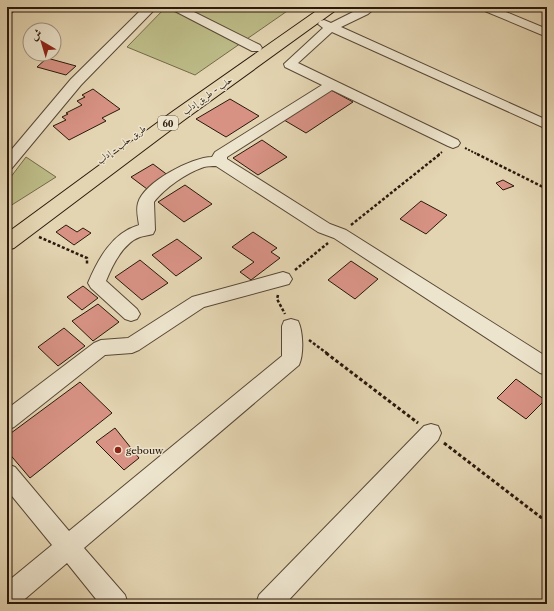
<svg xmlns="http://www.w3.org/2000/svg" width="554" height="611" font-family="'Libre Caslon Text',Amiri,serif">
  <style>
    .green { fill: #bcbb87; stroke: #736a4a }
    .building { fill: #d79284; stroke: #2a190c }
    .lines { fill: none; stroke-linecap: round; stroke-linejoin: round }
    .minor-casing { stroke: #584836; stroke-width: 2 }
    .highway-casing { stroke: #2a190c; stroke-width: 2 }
    .path-far2 { stroke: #2a190c; stroke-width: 2; stroke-dasharray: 2 1.5; stroke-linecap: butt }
    .path-far1 { stroke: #2a190c; stroke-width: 2.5; stroke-dasharray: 3 2; stroke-linecap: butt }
    .path { stroke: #2a190c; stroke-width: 3; stroke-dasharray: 3.5 2.5; stroke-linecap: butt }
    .minor { fill: #ede4cd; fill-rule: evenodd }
    .highway { fill: #e4d5b2; fill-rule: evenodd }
    .poi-dot { fill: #8f2418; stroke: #ede4cd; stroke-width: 1.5 }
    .labels { text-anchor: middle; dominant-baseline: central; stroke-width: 3; stroke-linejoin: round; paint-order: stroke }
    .far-street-label { font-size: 9px; fill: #2a190c; stroke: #ede4cd }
    .shield { fill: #ede4cd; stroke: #645646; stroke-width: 1 }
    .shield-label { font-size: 9px; font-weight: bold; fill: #2a190c }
    .poi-label { font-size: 10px; fill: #2a190c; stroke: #ede4cd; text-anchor: start }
  </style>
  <rect width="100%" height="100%" fill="#e4d5b2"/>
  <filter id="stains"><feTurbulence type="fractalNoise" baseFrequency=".005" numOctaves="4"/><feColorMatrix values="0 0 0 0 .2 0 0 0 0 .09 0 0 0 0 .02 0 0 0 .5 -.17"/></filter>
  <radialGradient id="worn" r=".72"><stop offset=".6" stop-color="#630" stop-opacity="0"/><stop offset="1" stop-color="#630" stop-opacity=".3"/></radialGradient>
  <!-- green -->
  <path class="green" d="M166,7H293L195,75L127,47Z
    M26,157L56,177L7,208V182Z"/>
  <!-- building -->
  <path class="building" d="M47,58L76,66L66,75L37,67Z
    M93,89L120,109L102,118L106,121L69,140L53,126L66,120L62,117L68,114L66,113L82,105L77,101L85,97L82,95Z
    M331,90L353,102L306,133L284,120Z
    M230,99L259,116L226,137L196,119Z
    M262,140L287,157L258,175L233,158Z
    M153,164L169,176L147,189L131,177Z
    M503,180L514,186L503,190L496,183Z
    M185,185L212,204L184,222L158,202Z
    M421,201L447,215L426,234L400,219Z
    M66,225L77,232L83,228L91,233L74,245L56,232Z
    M253,232L277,248L271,252L280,258L251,280L240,272L254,262L232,247Z
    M177,239L202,258L176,276L152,255Z
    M140,260L168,283L142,300L115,277Z
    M351,261L378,279L355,299L328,280Z
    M83,286L98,298L82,310L67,297Z
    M98,304L119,322L93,341L72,321Z
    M64,328L85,346L58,366L38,347Z
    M516,379L545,400L526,419L497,398Z
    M80,382L112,413L30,478L7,451V436Z
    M115,428L139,458L124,470L96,442Z"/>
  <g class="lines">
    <!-- minor casing -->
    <g class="minor-casing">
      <path id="minor" d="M7,7H19L11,13L7,14Z
        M144,7H157L81,85L12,168L7,170V155L71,79Z
        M169,7H184L260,45L262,48L260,51H252L171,9Z
        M363,7H376L368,14L341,27L547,120V129L332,32L298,63L458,140L460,143L458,146L453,148L448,146L332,90L227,157V159L330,224L346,230L547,357V375L540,373L334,238L318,232L216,166C212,166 208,166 204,167C186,173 165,188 154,202L155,230L153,234C149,235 144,236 140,237C123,243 112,266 106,281L137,309L140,314L137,319L131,321L125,319L91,288L88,283C98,259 112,233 139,225C138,218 136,210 138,203C144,182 192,157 212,157L215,152L322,85L285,67L284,64L323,28L318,24L320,21L324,20L331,23Z
        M478,7H494L547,29V37L480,9Z
        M283,272L289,274L292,279L289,284L204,307L139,350L132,353L105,355L14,427L7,430V409L94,343L101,340L128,338L192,297Z
        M291,319L298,321C303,331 304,354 299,365L84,548L125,595L128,604H100L67,563L19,604H7V582L52,545L7,490V464L15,467L69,531L282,356V326L284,321Z
        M431,424L438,426L441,433L438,440L285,604H256L259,595L424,426Z"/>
    </g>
    <!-- highway casing -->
    <g class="highway-casing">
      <path id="highway" d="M322,7H338L336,10L184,120L14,248L7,250V233L172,112Z"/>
    </g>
    <!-- path-far2 -->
    <path class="path-far2" d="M465,148L479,155
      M438,155L442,152"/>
    <!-- path-far1 -->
    <path class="path-far1" d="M477,154L547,189
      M351,225L440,154
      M39,237L87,258V265
      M295,270L328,243
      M278,295L277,299L285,314
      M309,340L328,354"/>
    <!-- path -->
    <path class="path" d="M326,353L418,423
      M444,443L547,522"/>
    <!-- minor -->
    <use href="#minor" class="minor"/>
    <!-- highway -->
    <use href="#highway" class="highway"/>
  </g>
  <!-- markers -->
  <circle class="poi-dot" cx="118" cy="450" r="4"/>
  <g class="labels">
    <!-- far-street labels -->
    <g class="far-street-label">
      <text transform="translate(207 95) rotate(-35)">حلب - طريق إدلب</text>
      <text transform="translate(121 144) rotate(-36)">طريق حلب - إدلب</text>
    </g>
    <!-- shield labels -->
    <rect class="shield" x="158" y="116" width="20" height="14" rx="3"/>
    <g class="shield-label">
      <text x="168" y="123">60</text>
    </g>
    <!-- poi labels -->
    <g class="poi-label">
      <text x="126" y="450">gebouw</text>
    </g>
  </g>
  <!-- margin -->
  <rect width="554" height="611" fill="none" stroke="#e4d5b2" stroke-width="24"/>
  <rect x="8" y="8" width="538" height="595" fill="none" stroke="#2a190c" stroke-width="2"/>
  <rect x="12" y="12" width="530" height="587" fill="none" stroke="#2a190c"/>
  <!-- north arrow -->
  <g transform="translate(42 42) rotate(322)"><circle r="19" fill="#ede4cd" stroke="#9f9380"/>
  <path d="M0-3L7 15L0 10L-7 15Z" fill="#8f2418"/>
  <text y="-6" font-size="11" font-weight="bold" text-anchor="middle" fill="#2a190c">ش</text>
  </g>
  <rect width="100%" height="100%" filter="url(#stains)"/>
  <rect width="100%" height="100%" fill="url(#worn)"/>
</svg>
